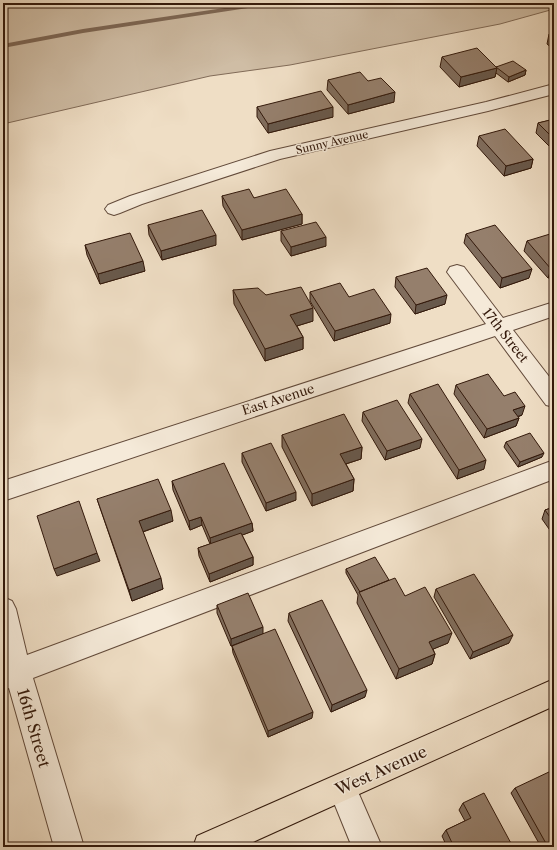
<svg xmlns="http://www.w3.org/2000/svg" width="557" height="850" font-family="'Libre Caslon Text',serif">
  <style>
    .green { fill: #cfbda5; stroke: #816b58 }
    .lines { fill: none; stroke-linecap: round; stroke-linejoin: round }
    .stream { fill: #7d6755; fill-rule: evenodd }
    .minor-casing { stroke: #624a3a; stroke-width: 2 }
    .major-casing { stroke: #33190b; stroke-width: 2 }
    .minor { fill: #f5ead9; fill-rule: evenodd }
    .major { fill: #efdec5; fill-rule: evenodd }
    .wall { fill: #806d5d; stroke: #33190b }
    .shaded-wall { fill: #68594c; stroke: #33190b }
    .building { fill: #957f6c; stroke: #33190b }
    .labels { text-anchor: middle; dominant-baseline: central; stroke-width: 3; stroke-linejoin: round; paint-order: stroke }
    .far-street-label { font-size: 11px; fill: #33190b; stroke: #f5ead9 }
    .street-label { font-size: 13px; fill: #33190b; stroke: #f5ead9 }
    .near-street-label { font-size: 16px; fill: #33190b; stroke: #f5ead9 }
  </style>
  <rect width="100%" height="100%" fill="#efdec5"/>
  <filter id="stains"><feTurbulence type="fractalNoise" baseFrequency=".005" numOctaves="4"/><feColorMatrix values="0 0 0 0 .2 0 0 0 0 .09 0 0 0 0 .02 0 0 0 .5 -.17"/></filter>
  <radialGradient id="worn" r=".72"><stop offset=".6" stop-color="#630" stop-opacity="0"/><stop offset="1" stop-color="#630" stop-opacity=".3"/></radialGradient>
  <!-- green -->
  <path class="green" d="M3,3H554V9L500,24L290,65L210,76L3,124Z"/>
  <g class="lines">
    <!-- stream -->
    <path class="stream" d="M258,3H271L268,5L83,33L3,48V44L83,29Z"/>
    <!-- minor casing -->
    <g class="minor-casing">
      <path id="minor" d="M554,84V94L488,111L280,159L142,204L120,213L114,215L108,213L105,209L108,205L130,196L270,151L486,102Z
        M457,265L464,267L503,318L554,302V316L513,330L554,383V407L546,405L495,336L3,501V481L486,324L447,272L450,267Z
        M554,460V479L33,678L84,847H54L9,688L3,690V597L12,601L16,609L27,655Z
        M342,774L352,778L382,847H352L328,788L332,778Z"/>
    </g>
    <!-- major casing -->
    <g class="major-casing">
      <path id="major" d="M554,679V706L242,847H193L197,836Z"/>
    </g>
    <!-- minor -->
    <use href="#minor" class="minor"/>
    <!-- major -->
    <use href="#major" class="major"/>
  </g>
  <!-- wall -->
  <path class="wall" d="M554,33V50L547,44L549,34Z
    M442,57L496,67L526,70L525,75L508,82L496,73L495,77L459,87L440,67Z
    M328,80L368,81L394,102L348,114L327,90Z
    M257,107L333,117L268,133L257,117Z
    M553,110H554V151L536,133L538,123L551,120Z
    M479,136L533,159L531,168L504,176L477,146Z
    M222,196L254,198L302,214V224L242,240L223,206Z
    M148,225L216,245L162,260L149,235Z
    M281,231L326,246L291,256L281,241Z
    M466,234L529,278L500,288L464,243Z
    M554,239V276L548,278L524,251L527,241Z
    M85,245L145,271L100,284L87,255Z
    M396,277L445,304L415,314L395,287Z
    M233,290L266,295L313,321L297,326L303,337V349L265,361L234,304Z
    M310,292L349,297L390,323L334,341L310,301Z
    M456,385L504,396L522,415L518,417L519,418L516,426L484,438L454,394Z
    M410,394L484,469L457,479L408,403Z
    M363,412L420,448L385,460L362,421Z
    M282,435L362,447L361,459L346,464L354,479L353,491L312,506L282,447Z
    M506,442L542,457L518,467L504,447Z
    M242,453L296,500L266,511L242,462Z
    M172,481L252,523L253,531L242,535L253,557V565L210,582L199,556L198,548L210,544L202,525L190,530L173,490Z
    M97,499L173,521L143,532L163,589L132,601Z
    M554,507V536L542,519L545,510Z
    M346,569L389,580L405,596L448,643L433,649L435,654L432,664L396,679L357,603L358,595L346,573Z
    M436,589L509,643L470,659L434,597Z
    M217,605L263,634L231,646L217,613Z
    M289,613L365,697L331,712L288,621Z
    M232,646L312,718L268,737L233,653Z
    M515,788L554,847H541L511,793Z
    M463,803L513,847H447L442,836L446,830L465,821L459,810Z"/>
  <!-- shaded-wall -->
  <path class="shaded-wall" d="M497,68L495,77L459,87L461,77Z
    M526,70L525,75L508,82L509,77Z
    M395,92L394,102L348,114V105Z
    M333,107V117L268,133V124Z
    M533,159L531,168L504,176L506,166Z
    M302,214V224L242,240V230Z
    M216,235V245L162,260L161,251Z
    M326,237V246L291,256V247Z
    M143,261L145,271L100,284L98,274Z
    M554,268V276L548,278L551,269Z
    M532,269L529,278L500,288L502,278Z
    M447,295L445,304L415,314L416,305Z
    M313,308V321L290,328V315Z
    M391,314L390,323L334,341L335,331Z
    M303,337V349L265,361V349Z
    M525,406L522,415L510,419L513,410Z
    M519,418L516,426L484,438L487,429Z
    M422,439L420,448L385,460L387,451Z
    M362,447L361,459L339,466L340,454Z
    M544,453L542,457L518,467L520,462Z
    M486,460L484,469L457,479L459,470Z
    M354,479L353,491L312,506V494Z
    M296,492V500L266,511V503Z
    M171,510L173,521L142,532L139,521Z
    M201,517L202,525L190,530L189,521Z
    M252,523L253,531L211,547L210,538Z
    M97,553L100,561L57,576L54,569Z
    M253,557V565L210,582L209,574Z
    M161,578L163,589L132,601L129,590Z
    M263,627V634L231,646V639Z
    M452,633L448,643L426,652L429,642Z
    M513,635L509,643L470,659L473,652Z
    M435,654L432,664L396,679L399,669Z
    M367,690L365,697L331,712L332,705Z
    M313,712L312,718L268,737V731Z"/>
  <!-- building -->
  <path class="building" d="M554,33V39L549,34Z
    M477,48L497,68L461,77L442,57Z
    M513,61L526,70L509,77L496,67Z
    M360,72L368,81L381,78L395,92L348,105L328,80Z
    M321,91L333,107L268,124L257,107Z
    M554,119V139L538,123Z
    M505,129L533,159L506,166L479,136Z
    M249,189L254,198L286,189L302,214L242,230L222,196Z
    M202,210L216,235L161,251L148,225Z
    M316,222L326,237L291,247L281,231Z
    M495,225L532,269L502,278L466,234Z
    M130,233L143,261L98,274L85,245Z
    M550,234L554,239V268L551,269L527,241Z
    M427,268L447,295L416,305L396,277Z
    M340,283L349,297L374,289L391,314L335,331L310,292Z
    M301,287L313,308L290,315L303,337L265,349L233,290L258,288L266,295Z
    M488,374L504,396L515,392L525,406L513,410L519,418L487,429L456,385Z
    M438,384L486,460L459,470L410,394Z
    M397,400L422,439L387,451L363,412Z
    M344,414L362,447L340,454L354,479L312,494L282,435Z
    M530,433L544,453L520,462L506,442Z
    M271,443L296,492L266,503L242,453Z
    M224,463L252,523L210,538L201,517L189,521L172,481Z
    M158,479L171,510L139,521L161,578L129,590L97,499Z
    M79,501L97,553L54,569L37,516Z
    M554,507V523L545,510Z
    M241,533L253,557L209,574L198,548Z
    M375,557L389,580L360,592L346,569Z
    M474,574L513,635L473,652L436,589Z
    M395,578L405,596L425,587L452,633L429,642L435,654L399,669L359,592Z
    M248,593L263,627L231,639L217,605Z
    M322,600L367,690L332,705L289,613Z
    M275,629L313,712L268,731L232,646Z
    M551,771L554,775V847H548L515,788Z
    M484,793L513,847H454L446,830L471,818L463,803Z"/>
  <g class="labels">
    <!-- far-street labels -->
    <g class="far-street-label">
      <text transform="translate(332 142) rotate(-13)">Sunny Avenue</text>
    </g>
    <!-- street labels -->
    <g class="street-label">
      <text transform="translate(506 335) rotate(52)">17th Street</text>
      <text transform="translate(278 399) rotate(-18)">East Avenue</text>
    </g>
    <!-- near-street labels -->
    <g class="near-street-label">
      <text transform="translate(34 728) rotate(74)">16th Street</text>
      <text transform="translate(381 770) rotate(-24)">West Avenue</text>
    </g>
  </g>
  <!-- margin -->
  <rect width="557" height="850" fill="none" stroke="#efdec5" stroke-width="16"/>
  <rect x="4" y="4" width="549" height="842" fill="none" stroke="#33190b" stroke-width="2"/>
  <rect x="8" y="8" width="541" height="834" fill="none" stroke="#33190b"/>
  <rect width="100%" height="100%" filter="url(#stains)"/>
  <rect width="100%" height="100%" fill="url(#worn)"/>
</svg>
